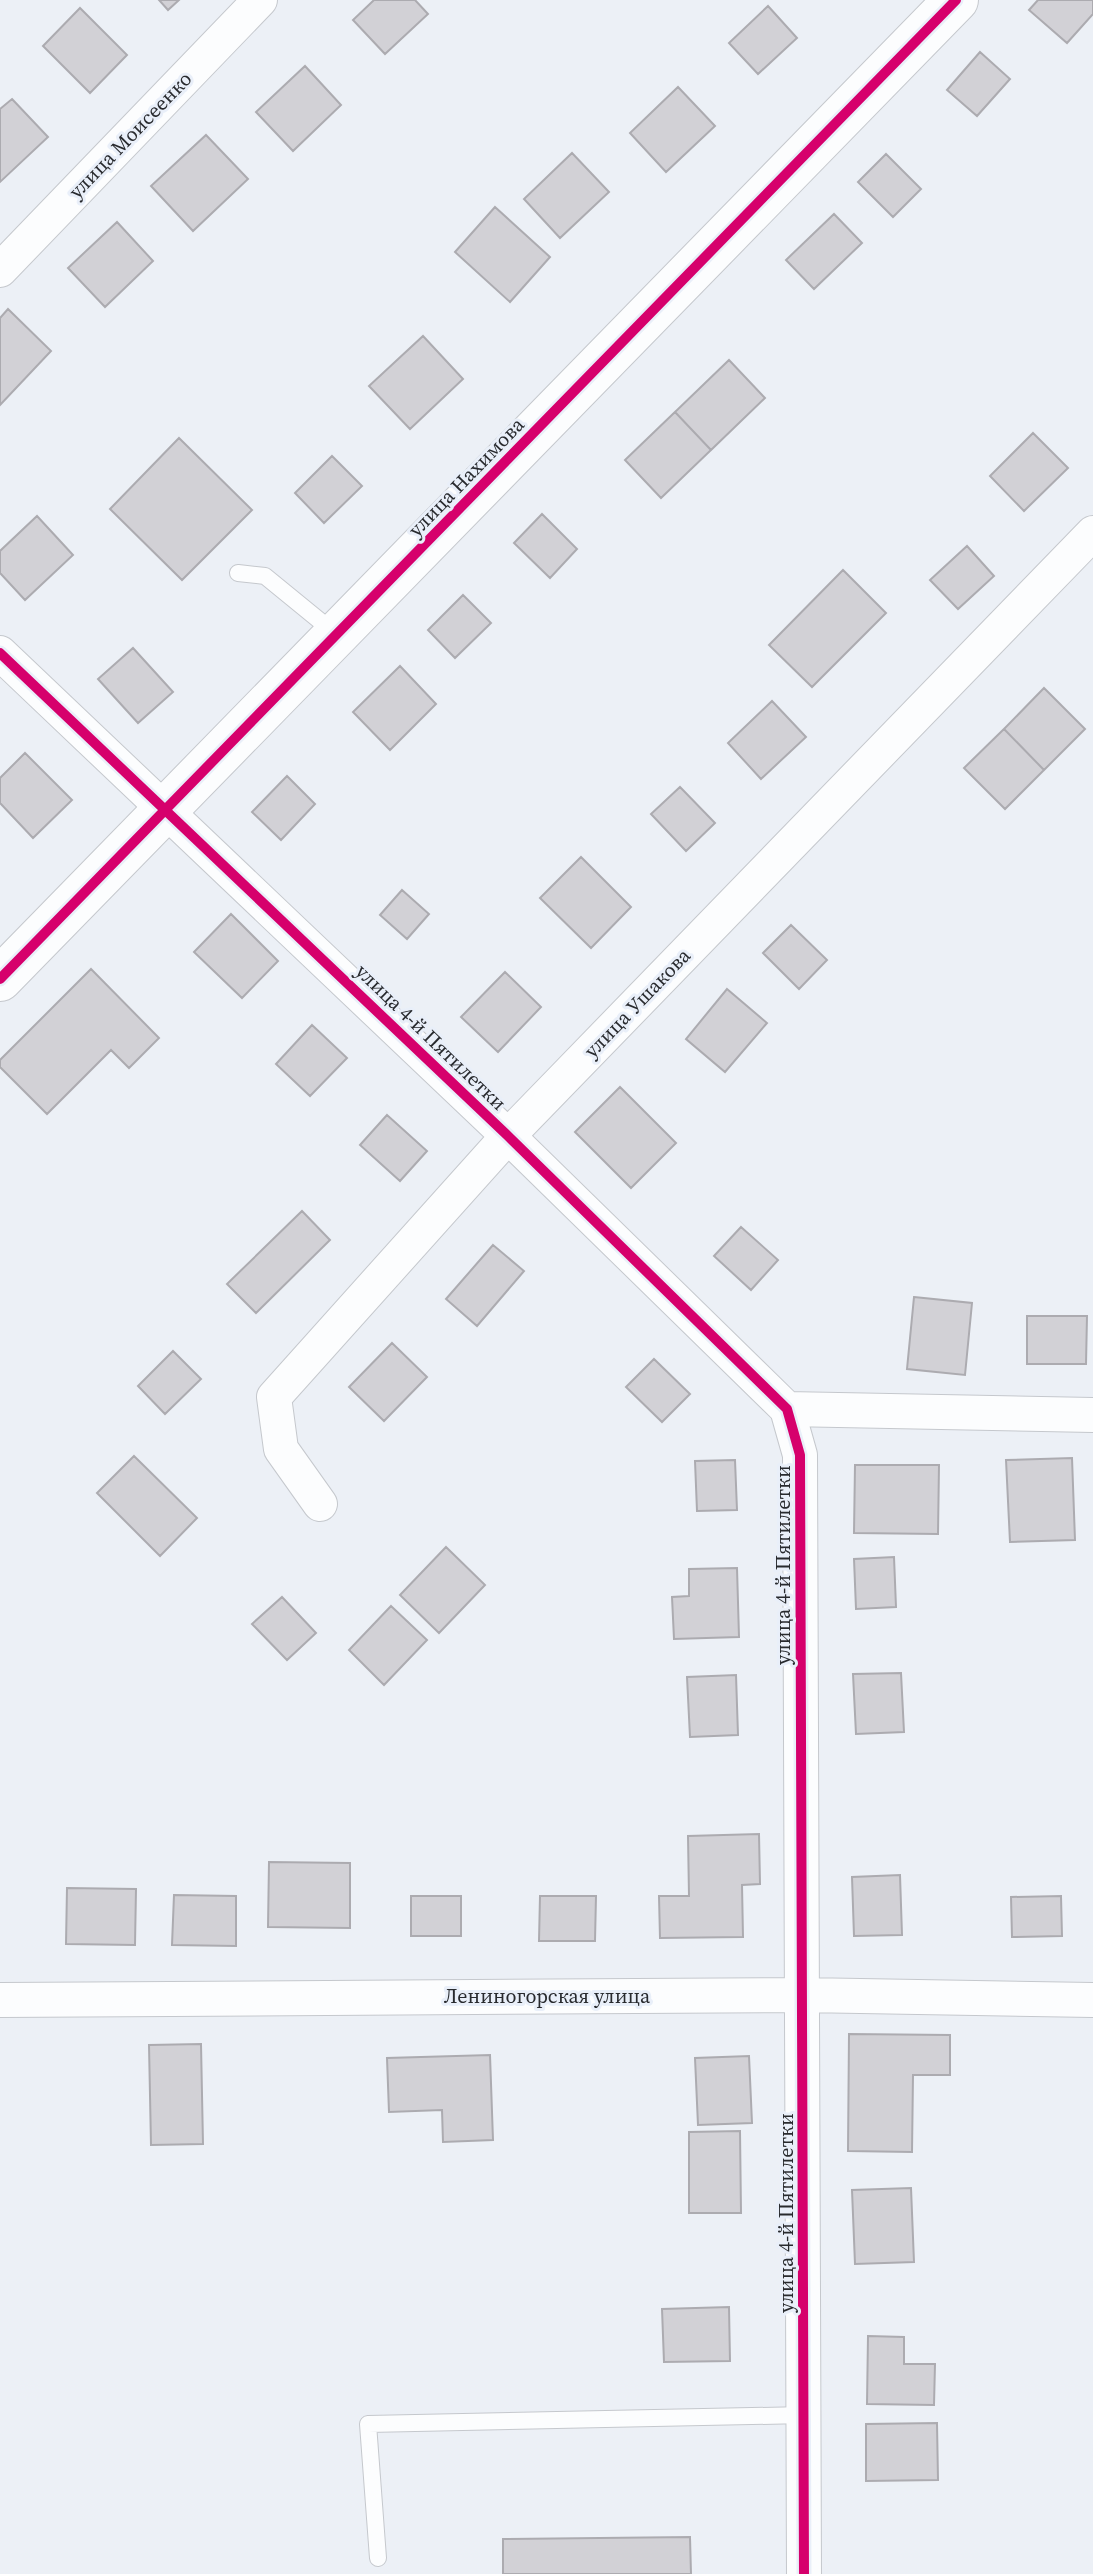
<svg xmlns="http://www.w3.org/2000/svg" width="1093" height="2574" font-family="'Source Serif 4',serif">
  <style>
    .building { fill: #d2d1d6; stroke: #acabb0; stroke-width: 2 }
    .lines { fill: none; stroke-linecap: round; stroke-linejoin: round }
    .lane-casing { stroke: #c5c8cd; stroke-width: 18 }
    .street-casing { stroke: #c5c8cd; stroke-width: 36 }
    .secondary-casing { stroke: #c5c8cd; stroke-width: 46 }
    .lane { stroke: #fcfdfe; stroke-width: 16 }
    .street { stroke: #fcfdfe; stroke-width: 34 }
    .secondary { stroke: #fcfdfe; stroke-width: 44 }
    .cycleway-casing { stroke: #e9eff9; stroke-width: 15 }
    .cycleway { stroke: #d6006c; stroke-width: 10 }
    .labels { text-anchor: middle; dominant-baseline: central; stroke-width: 6; stroke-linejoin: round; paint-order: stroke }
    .street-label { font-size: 20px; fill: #282a2e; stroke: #e9eff9 }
  </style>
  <rect width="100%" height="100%" fill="#ecf0f6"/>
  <!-- building -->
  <path class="building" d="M159,0H179L168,10Z
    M374,0H415L428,14L385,54L353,20Z
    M1038,0H1093V14L1067,43L1029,10Z
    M768,6L797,38L758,74L729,43Z
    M80,8L127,55L90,93L43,46Z
    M980,52L1010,79L977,116L947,90Z
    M305,66L341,105L293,151L256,112Z
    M678,87L715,126L666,172L630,133Z
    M12,99L48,137L0,182V109Z
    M206,135L248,179L193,231L151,186Z
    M572,153L609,192L560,238L524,199Z
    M886,154L921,189L893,217L858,182Z
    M495,207L550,257L510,302L455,252Z
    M834,214L862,243L814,289L786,260Z
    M117,222L153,261L105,307L68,268Z
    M8,309L51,351L0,405V318Z
    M423,336L463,379L410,429L369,386Z
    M729,360L765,398L711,450L675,412Z
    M675,412L711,450L661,498L625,460Z
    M1033,433L1068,468L1024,511L990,476Z
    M179,438L252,510L182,580L110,509Z
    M332,456L362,486L324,523L295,493Z
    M542,514L577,549L550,578L514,543Z
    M37,516L73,555L25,600L0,573V551Z
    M967,546L994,576L958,609L930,580Z
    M843,570L886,613L812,687L769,645Z
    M463,595L491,623L455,658L428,630Z
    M133,648L173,692L138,723L98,679Z
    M400,666L436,704L390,750L353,712Z
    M1044,688L1085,729L1044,770L1004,729Z
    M772,701L806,737L761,779L728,743Z
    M1004,729L1044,770L1005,809L964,768Z
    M25,753L72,800L33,838L0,803V778Z
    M287,776L315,804L281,840L252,812Z
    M680,787L715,823L686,851L651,814Z
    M581,857L631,907L591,948L540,898Z
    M402,890L429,914L407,939L380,915Z
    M231,914L278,961L242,998L194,952Z
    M791,925L827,960L799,989L763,953Z
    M91,969L159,1038L129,1068L111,1050L47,1114L0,1067V1060Z
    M505,972L541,1007L498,1052L461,1017Z
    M727,989L767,1023L725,1072L686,1039Z
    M312,1025L347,1058L310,1096L276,1064Z
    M620,1087L676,1143L631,1188L575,1132Z
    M387,1115L427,1151L400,1181L360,1145Z
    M302,1211L330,1240L256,1313L227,1284Z
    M741,1227L778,1260L751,1290L714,1256Z
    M493,1245L524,1271L477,1326L446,1299Z
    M914,1297L972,1303L965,1375L907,1369Z
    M1027,1316H1087L1086,1364H1027Z
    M392,1343L427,1377L384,1421L349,1387Z
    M173,1351L201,1379L165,1414L138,1386Z
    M654,1359L690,1394L662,1422L626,1387Z
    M134,1456L197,1518L160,1556L97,1493Z
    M1072,1458L1075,1540L1010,1542L1006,1460Z
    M735,1460L737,1510L697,1511L695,1461Z
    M855,1465H939L938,1534L854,1533Z
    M446,1547L485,1585L439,1633L400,1595Z
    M894,1557L896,1607L856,1609L854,1559Z
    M737,1568L739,1637L674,1639L672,1597L689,1596V1569Z
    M282,1597L316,1633L287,1660L252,1624Z
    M391,1606L427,1640L384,1685L349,1650Z
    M901,1673L904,1732L856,1734L853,1674Z
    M736,1675L738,1735L690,1737L687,1677Z
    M759,1834L760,1884L742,1885L743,1937L660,1938L659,1896H689L688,1836Z
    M269,1862L350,1863V1928L268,1927Z
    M900,1875L902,1935L854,1936L852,1877Z
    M67,1888L136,1889L135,1945L66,1944Z
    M174,1895L236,1896V1946L172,1945Z
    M411,1896H461V1936H411Z
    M540,1896H596L595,1941H539Z
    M1061,1896L1062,1936L1012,1937L1011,1897Z
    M849,2034L950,2035V2075H913L912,2152L848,2151Z
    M201,2044L203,2144L151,2145L149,2045Z
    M490,2055L493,2140L443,2142L442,2110L389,2112L387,2058Z
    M749,2056L752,2123L698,2125L695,2058Z
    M740,2131L741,2213H689V2132Z
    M911,2188L914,2262L855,2264L852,2190Z
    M729,2307L730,2361L664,2362L662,2309Z
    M868,2336L904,2337V2364H935L934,2405L867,2404Z
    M937,2423L938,2480L866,2481V2424Z
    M690,2537L691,2574H503V2539Z"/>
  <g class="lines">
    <!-- lane casing -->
    <g class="lane-casing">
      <path id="lane" d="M238,573L265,576L336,634
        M378,2558L368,2424L805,2415"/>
    </g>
    <!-- street casing -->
    <g class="street-casing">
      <path id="street" d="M0,270L260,0
        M0,653L508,1136L787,1409L800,1455L804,2574
        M787,1409L1093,1415
        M320,1504L281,1449L274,1397L508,1136L1093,533
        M0,2000L803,1995L1093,2000"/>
    </g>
    <!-- secondary casing -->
    <g class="secondary-casing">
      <path id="secondary" d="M0,979L956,0"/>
    </g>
    <!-- lane -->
    <use href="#lane" class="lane"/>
    <!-- street -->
    <use href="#street" class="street"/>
    <!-- secondary -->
    <use href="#secondary" class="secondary"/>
    <!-- cycleway casing -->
    <g class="cycleway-casing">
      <path id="cycleway" d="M0,653L508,1136L787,1409L800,1455L804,2574
        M0,979L956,0"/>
    </g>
    <!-- cycleway -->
    <use href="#cycleway" class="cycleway"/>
  </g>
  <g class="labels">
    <!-- street labels -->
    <g class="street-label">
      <text transform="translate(130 135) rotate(-46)">улица Моисеенко</text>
      <text transform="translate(466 477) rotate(-46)">улица Нахимова</text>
      <text transform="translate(637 1003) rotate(-46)">улица Ушакова</text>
      <text transform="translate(431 1037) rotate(44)">улица 4-й Пятилетки</text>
      <text transform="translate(783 1565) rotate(-90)">улица 4-й Пятилетки</text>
      <text x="547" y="1996">Лениногорская улица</text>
      <text transform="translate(786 2213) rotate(-90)">улица 4-й Пятилетки</text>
    </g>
  </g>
</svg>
